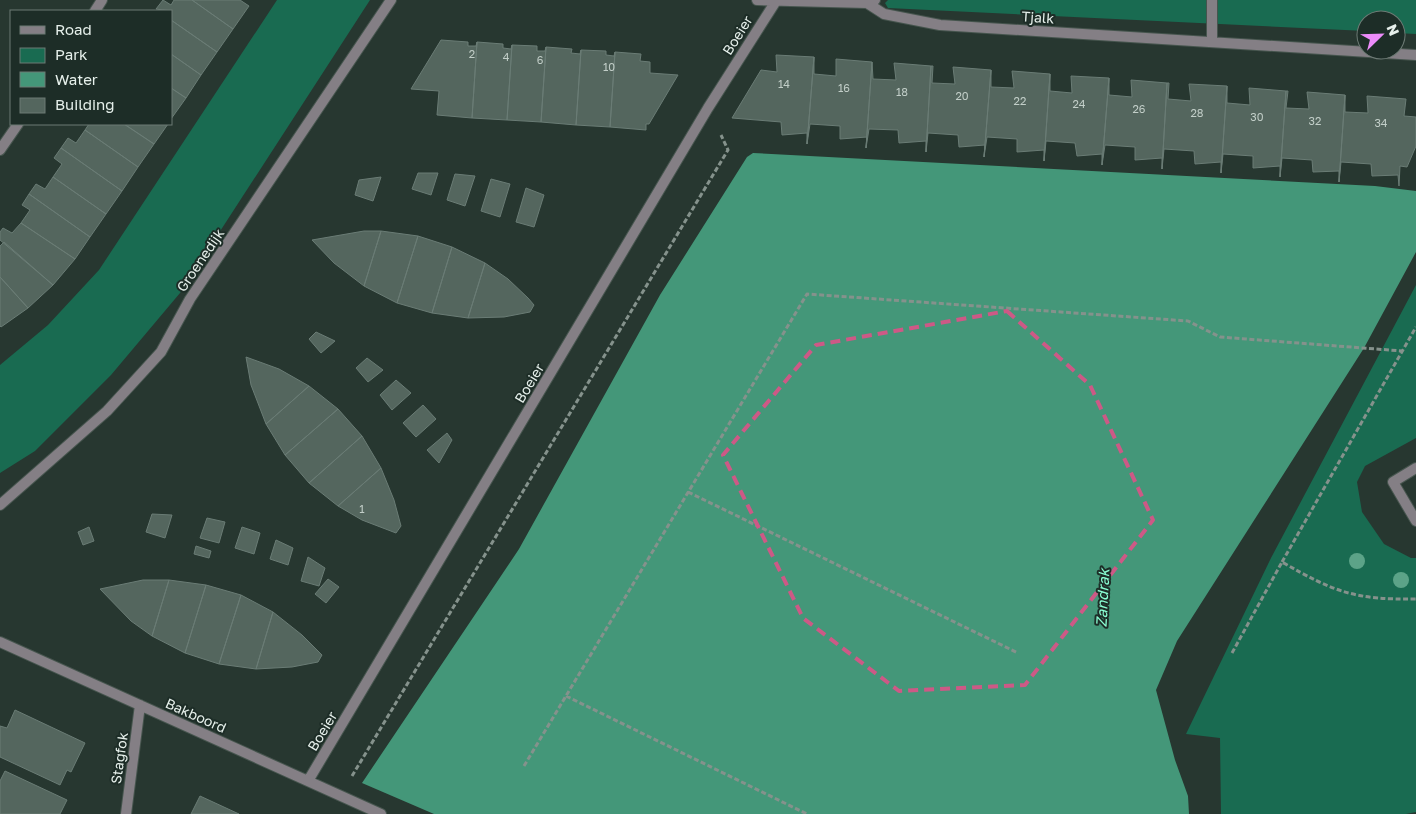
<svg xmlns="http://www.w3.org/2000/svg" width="1416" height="814" font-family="'Golos Text',sans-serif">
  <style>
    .green { fill: #196b51 }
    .water { fill: #449779 }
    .building { fill: #54665e; stroke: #6a7c75 }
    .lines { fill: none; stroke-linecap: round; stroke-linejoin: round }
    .street-casing { stroke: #46554e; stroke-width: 12 }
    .path { stroke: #85928c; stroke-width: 3; stroke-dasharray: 5 2.5; stroke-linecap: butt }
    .street { stroke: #847f85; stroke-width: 10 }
    .tree { fill: #5ca388 }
    .marked { fill: none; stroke: #cd5986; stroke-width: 4; stroke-dasharray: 10 6; stroke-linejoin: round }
    .labels { text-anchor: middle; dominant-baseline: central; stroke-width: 4; stroke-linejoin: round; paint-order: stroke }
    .number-label { font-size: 11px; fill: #c2cec8 }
    .street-label { font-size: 14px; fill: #e6f0eb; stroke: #1d2d27 }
    .water-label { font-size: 15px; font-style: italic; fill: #8afed3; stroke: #1d2d27 }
  </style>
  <rect width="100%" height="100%" fill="#273730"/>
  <!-- green -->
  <path class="green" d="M277,0H370L180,293L111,375L35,451L0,473V365L48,325L99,270Z
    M888,0H1416V34L1396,33V20H1366V31L888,8L885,3Z
    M1416,285V438L1365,466L1357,482L1362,512L1384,544L1411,558H1416V812L1406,814H1221L1220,738L1186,734L1271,558Z"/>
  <!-- water -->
  <path class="water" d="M753,153L1375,186L1416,191V252L1364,348L1177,641L1156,690L1175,760L1188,796L1189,814H434L362,783L519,549L660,295L747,157Z"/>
  <!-- building -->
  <path class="building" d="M163,0L171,5L174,0H192L233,29L217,52L171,20V11L156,9Z
    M192,0H240L249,6L233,29Z
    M171,20L217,52L201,75L171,54Z
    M441,40L468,42V46H476L477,42L472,118L437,115L439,91L411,89Z
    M477,42L503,44V48L511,49L512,45L507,120L472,118Z
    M512,45L537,46V51H545L546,47L541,122L507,120Z
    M546,47L572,49L571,53L580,54L581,50L576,125L541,122Z
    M581,50L606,51V55L614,56L615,52L610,127L576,125Z
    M615,52L641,54L640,61L650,62V73L678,75L649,124H646V130L610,127Z
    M171,54L201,75L186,98L171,88Z
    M776,55L814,57L807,144V133L782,135L781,122L732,118L761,70L777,72Z
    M814,57V74L836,76V59L872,62L866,148L867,137L840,139V126L810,124L807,144Z
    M872,62L873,79L896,80L894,63L931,66L926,152V141L899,143L898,130L869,129L866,148Z
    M931,66H933L932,83L955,84L953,67L991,70L984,157L985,145L959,147L958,135L928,133L926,152Z
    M991,70V87L1014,88L1012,71L1050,74L1044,161V150L1017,152V139L987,137L984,157Z
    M1050,74V91L1072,93L1071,76L1109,78L1102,165V154L1077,156L1075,143L1046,141L1044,161Z
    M1109,78V95L1132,97L1131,80L1167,83L1162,169V158L1135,160V147L1105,145L1102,165Z
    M1167,83H1169L1168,99L1191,101L1189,84L1227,86L1221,173V162L1195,164L1194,151L1164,149L1162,169Z
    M1227,86V103L1250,105L1249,88L1286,91L1280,177V166L1253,168V156L1223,154L1221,173Z
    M171,88L186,98L171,119Z
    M1286,91H1288L1286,108L1309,109L1307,92L1345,95L1339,182V171L1313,172L1312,160L1282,158L1280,177Z
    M1345,95V112L1368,113L1367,96L1406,99L1404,116L1416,117V146L1407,167L1400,166L1399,186L1398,175L1372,176L1371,164L1341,162L1339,182Z
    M89,124H124L154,144L138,167L85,130Z
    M124,124H168L154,144Z
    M85,130L138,167L122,191L61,148L68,138L76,143Z
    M61,148L122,191L106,214L53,177L62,164L54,158Z
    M418,173H438L431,195L412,189Z
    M455,174L475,176L465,206L447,200Z
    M53,177L106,214L90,237L29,194L36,184L45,189Z
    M381,177L373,201L355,195L359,180Z
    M491,179L510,184L500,217L481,211Z
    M526,188L544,195L534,227L516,222Z
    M29,194L90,237L75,259L21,223L30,210L22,205Z
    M21,223L75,259L53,285L0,240V232L3,228L12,233Z
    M364,231H381L364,286L334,263L312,240Z
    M381,231L418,236L397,303L364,286Z
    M418,236L452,247L432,313L397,303Z
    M4,242L53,285L28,308L0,277V246Z
    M452,247L485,263L468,318L432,313Z
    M485,263L508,279L528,298L534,305L530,312L504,317L468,318Z
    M0,277L28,308L1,327L0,326Z
    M316,332L335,341L321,353L309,339Z
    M246,357L279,369L309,386L266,424L251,385Z
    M367,358L383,370L368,382L356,368Z
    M396,380L411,393L392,410L380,395Z
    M309,386L338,409L285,455L266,424Z
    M423,405L436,419L416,437L403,423Z
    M338,409L362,436L309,483L285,455Z
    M447,433L452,440L439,463L427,450Z
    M362,436L381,468L338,506L309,483Z
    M381,468L394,500L401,526L396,533L362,520L338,506Z
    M152,514L172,515L165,538L146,532Z
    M207,518L225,522L219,543L200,538Z
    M89,527L94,541L83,545L78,532Z
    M242,527L260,533L254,554L235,548Z
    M276,540L293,548L288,565L270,559Z
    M196,546L211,551L209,558L194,554Z
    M308,557L325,568L319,586L301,581Z
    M328,579L339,587L326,603L315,594Z
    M143,580H169L152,636L131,621L100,589Z
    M169,580L206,585L185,653L152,636Z
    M206,585L241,595L219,664L185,653Z
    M241,595L273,612L256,669L219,664Z
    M273,612L302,635L322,655L318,662L292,667L256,669Z
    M15,710L85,743L71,772L67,770L60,785L0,757V726L7,728Z
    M5,771L67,800L60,814H0V781Z
    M200,796L239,814H191Z"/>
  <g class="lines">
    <!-- street casing -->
    <g class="street-casing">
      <path id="street" d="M757,0L867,3L875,0
        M1212,0V42
        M867,3L884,14L940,25L1416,55
        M95,11L102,0
        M0,150L18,124
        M1416,468L1393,482L1416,521
        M0,505L107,411L161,352L190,299L391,0
        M0,642L381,814
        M308,781L708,108L776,1
        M126,814L140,705"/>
    </g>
    <!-- path -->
    <path class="path" d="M688,492L1018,653
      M1282,562L1416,327
      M1232,653L1282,562C1334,592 1355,600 1416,599
      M566,696L807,814
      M524,766L807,294L1188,321L1220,337L1402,351
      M352,776L728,150L721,135"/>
    <!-- street -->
    <use href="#street" class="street"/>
  </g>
  <!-- trees -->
  <g class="tree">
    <circle cx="1357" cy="561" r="8"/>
    <circle cx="1401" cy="580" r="8"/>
  </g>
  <!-- marked area -->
  <path class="marked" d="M1007,311L1090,385L1153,520L1025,685L899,691L803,618L723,455L816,345Z"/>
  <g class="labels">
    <!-- number labels -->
    <g class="number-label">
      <text x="472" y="53">2</text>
      <text x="506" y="56">4</text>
      <text x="540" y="59">6</text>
      <text x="609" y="66">10</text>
      <text x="784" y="83">14</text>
      <text x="844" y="87">16</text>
      <text x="902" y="91">18</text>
      <text x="962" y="95">20</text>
      <text x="1020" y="100">22</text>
      <text x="1079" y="103">24</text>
      <text x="1139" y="108">26</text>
      <text x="1197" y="112">28</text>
      <text x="1257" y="116">30</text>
      <text x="1315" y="120">32</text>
      <text x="1381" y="122">34</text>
      <text x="362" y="508">1</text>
    </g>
    <!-- street labels -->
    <g class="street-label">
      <text transform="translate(1038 17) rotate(4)">Tjalk</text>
      <text transform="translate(737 35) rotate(-58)">Boeier</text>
      <text transform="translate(200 260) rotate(-56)">Groenedijk</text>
      <text transform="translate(529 383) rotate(-59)">Boeier</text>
      <text transform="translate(196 715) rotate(24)">Bakboord</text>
      <text transform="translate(322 731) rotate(-59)">Boeier</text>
      <text transform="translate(119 758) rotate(-82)">Stagfok</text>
    </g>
    <!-- water labels -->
    <g class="water-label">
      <text transform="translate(1102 598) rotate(-87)">Zandrak</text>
    </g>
  </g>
  <!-- legend -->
  <rect x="10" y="10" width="162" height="115" fill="#1d2d27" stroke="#6d7b75"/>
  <rect x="20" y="26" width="25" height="8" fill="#847f85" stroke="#6d7b75"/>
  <text x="55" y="35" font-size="15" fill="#e6f0eb">Road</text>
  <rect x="20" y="48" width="25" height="15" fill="#196b51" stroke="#6d7b75"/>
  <text x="55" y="60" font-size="15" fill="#e6f0eb">Park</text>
  <rect x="20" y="72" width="25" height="15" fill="#449779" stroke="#6d7b75"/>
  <text x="55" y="85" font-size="15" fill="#e6f0eb">Water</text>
  <rect x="20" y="98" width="25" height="15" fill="#54665e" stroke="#6d7b75"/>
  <text x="55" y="110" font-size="15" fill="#e6f0eb">Building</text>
  <!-- north arrow -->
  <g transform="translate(1381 35) rotate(67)"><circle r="24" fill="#1d2d27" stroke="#6d7b75"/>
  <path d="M0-4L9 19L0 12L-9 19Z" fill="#ec8cfa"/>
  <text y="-8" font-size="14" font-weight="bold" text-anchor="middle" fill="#e6f0eb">N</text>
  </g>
</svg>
